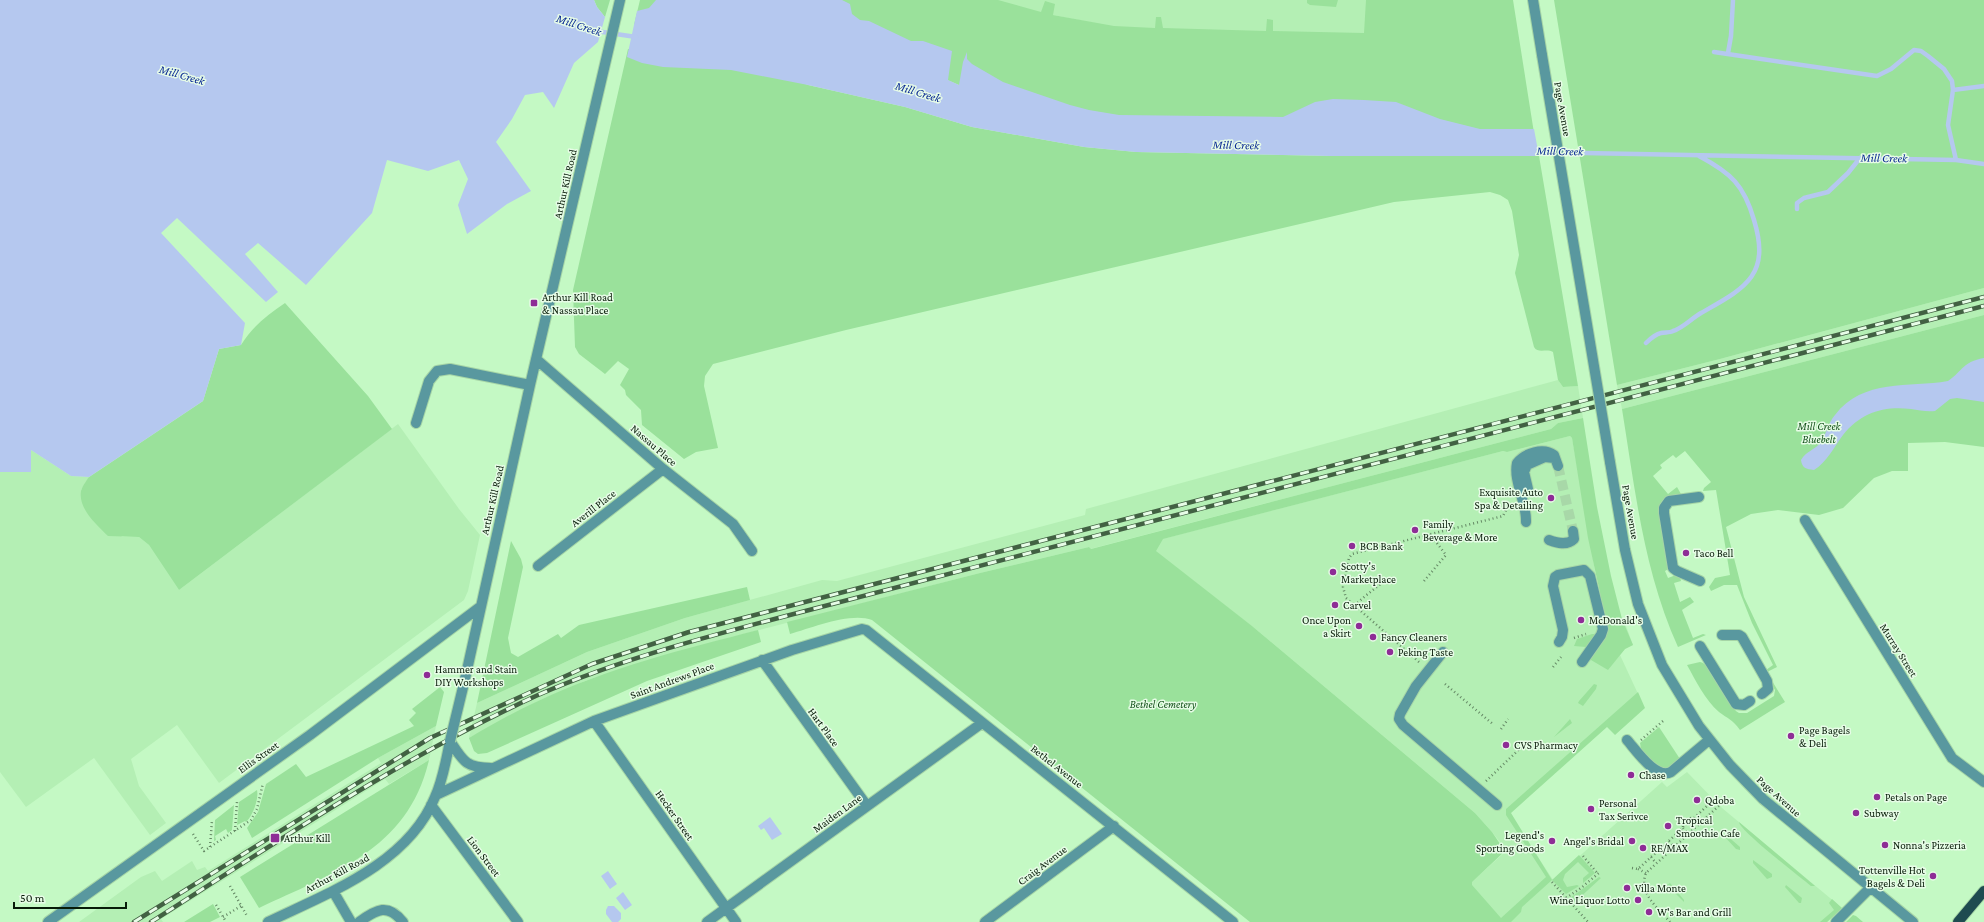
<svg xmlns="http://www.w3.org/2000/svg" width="1984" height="922" font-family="'Crimson Pro',serif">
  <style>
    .built { fill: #b4efb4 }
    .green { fill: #9ae19b }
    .water { fill: #b5c8ef }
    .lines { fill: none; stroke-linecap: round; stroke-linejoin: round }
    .stream { stroke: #b5c8ef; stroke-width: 4.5 }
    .minor-tunnel { stroke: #a8d8a8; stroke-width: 10; stroke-dasharray: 10 5; stroke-linecap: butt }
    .minor-casing { stroke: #a6d5a6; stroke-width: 12 }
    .major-casing { stroke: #a6d5a6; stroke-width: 12 }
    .path { stroke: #648864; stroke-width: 2.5; stroke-dasharray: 1 3; stroke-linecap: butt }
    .minor { stroke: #59989f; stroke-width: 10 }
    .major { stroke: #1e4b50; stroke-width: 10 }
    .rail-casing { stroke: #426143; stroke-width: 4.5 }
    .rail { stroke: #e7fce7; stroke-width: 3; stroke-dasharray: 9; stroke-linecap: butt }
    .minor-bridge-casing { stroke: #a6d5a6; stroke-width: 12; stroke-linecap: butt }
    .minor-bridge { stroke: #59989f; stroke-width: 10 }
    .poi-dot { fill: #8e2d96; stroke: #e7fce7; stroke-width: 1.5 }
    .labels { text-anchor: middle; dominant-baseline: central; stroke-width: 3; stroke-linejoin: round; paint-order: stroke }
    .street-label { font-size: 11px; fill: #071b08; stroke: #e7fce7 }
    .poi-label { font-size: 11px; fill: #071b08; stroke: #e7fce7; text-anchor: start }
    .park-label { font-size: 11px; font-style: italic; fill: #125019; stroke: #e7fce7 }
    .water-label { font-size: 12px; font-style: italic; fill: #092893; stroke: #e7fce7 }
  </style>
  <rect width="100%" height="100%" fill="#c4f9c4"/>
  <!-- built -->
  <path class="built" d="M977,0H1371L1367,38L1145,33Z
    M1984,288V315L1622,409L1617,385L1720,359Z
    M1558,380L1563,387L1578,386L1583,418L1558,423L1551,429L1090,549L1089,547L980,573L728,638L655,658L585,681L538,701L469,738L477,703L587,652L685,618L822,580L837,581L1085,515L1086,509Z
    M398,424L459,509L480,535L468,591L464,600L219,783L177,725L131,759L139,786L166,823L150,835L94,758L26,807L0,772V472H31V450L71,476L89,477L81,490L122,537H139L149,545L179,590Z
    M1570,436L1572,438L1598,588L1626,626L1633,645L1625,649L1620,655L1639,696L1508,811L1553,880L1662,782L1667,787L1687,772L1722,808L1842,908L1827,922H1511L1497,920L1466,887L1505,852L1504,847L1492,832L1475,813L1258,631L1155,551L1162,539L1503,451L1507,452Z
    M436,726L429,760L389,784L385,779L161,919L163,922H79L141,877L155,871L162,881L192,861L197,870L205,867L208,871L381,763L378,758Z"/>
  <!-- green -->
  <path class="green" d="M594,0H610L605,17L597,7Z
    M640,0H706L634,25Z
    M757,0H998L1041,12L1045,1L1055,4L1053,15L1114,26L1155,28L1156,17H1161L1163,28L1266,31L1267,19L1273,20V31L1364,33L1366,0H1513L1534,133L1138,124L959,85Z
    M1307,0H1338L1336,7L1310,5L1307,3Z
    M1554,0H1984V288L1720,359L1617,385Z
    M628,49L763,67L808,85L905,107L972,127L1084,147L1136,152L1331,156H1539L1578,386L1563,387L1558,380L1553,352C1547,348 1538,354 1534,347L1515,273L1519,255L1512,211L1508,200L1500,195L1490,192L1394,202L846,330L713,364L705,376L704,386L718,448L696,452L684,459L642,425L641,410L626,395L625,390L620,385L629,369L618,361L605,374L579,354L575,347L573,290Z
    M285,303L368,396L392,429L179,590L149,545L139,537L108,536C97,525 78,509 81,491C82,487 86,481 89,477L203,401L219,349L241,345C253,326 267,315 285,303Z
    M1984,315V447L1945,442L1908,443V471H1892L1874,478L1843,508L1819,515L1778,510L1751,514L1726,527L1744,597L1777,667L1767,672L1766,670L1773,665L1752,623L1737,585H1724L1711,591L1709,587L1715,578L1730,575L1716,490L1703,491L1704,488L1711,482L1685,451L1676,458L1673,455L1660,465L1662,468L1653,476L1668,494L1677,487L1681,494C1672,496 1664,494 1660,506L1670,568L1665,571L1668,578L1676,575L1680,577L1681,581L1674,583L1680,602L1690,597L1694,602L1682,610L1693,638L1703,634L1706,635L1678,647C1644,572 1635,490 1622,409Z
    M1583,418L1597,507L1611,576L1622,619L1633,645L1625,649L1608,670L1591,660V656L1606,635L1608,629L1588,538L1572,438L1570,436L1507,452L1503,451L1163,539L1156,551L1252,626L1475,813L1492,832L1505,851L1472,882V885L1501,918L1546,877L1506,815V809L1638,692L1645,708L1615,735L1607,727L1511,813L1552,880L1579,855L1595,873L1583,883V878L1589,873L1578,862L1565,874L1563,880L1567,887L1577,885L1579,886L1566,894L1552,880L1522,907L1521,912L1511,922H1250L872,620C850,612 812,628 790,634L787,622L803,618L980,573L1089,547L1091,549L1551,429L1558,423Z
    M511,541L521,559L523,567L508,638L511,653L518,657L558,634L561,638L579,625L747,587L750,600L685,618L587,652L477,703Z
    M758,630L761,642L647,681L487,753L478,754L474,751L469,738C491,725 514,712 538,701C608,668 684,649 758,630Z
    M1592,634H1598L1586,647L1574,646L1577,639Z
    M1700,662C1714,664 1725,705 1739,713H1747L1774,696L1775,690L1768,679L1769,676L1785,702L1740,730C1732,719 1728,719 1719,712C1705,700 1696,681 1687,665Z
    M1594,684L1597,685L1596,689L1583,706L1578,703L1579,701Z
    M440,687L444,692L436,726L378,758L252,838L247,828L258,812L266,784L296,764L306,777L414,726L409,720L416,713L412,709Z
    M1570,719L1572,723L1554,737Z
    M1659,727L1680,759L1669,769L1663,770L1642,754L1640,743Z
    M429,760C408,850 333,873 259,908L240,877Z
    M257,790C259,799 253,815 246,822L245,821L237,825L239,802Z
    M234,805L232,830L228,833L226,829L215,836L216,840L214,841L215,820Z
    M1739,822L1815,886H1811C1800,877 1739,830 1739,822Z
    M1725,834L1740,847V850L1736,849L1724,836Z
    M1753,860L1772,874V877L1767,879L1753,863Z
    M1599,877L1601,878L1575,902L1570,898Z
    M1670,883L1684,900V902L1667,885Z
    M1786,885L1802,898L1801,903H1799L1785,887Z
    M1832,899L1842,908L1827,922H1820L1834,910L1829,903Z
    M213,904L220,917L210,922H184Z
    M1853,915L1856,916L1863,922H1846Z"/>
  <!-- water -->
  <path class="water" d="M0,0H594L597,7L605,17L598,42L574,63L554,108L543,92L525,95L512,119L496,142L531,191L507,204L467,234L458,205L468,179L459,160L428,171L387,160L372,213L306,285L258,243L245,254L278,292L266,302L177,218L161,233L245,323L241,345L219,349L203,401L89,477L71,476L31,450V472H0Z
    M656,0H842L850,4L852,14L860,20L869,21L911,41H923L952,51L948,80L959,85L963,62L967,52V59L972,64L1003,82L1070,105L1089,110L1119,115L1283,117L1315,102L1333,99L1364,100L1396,102L1440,119L1480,129H1534L1539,156H1331L1136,152L1084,147L972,127L905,107L808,85L731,70L663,67L642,63L627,57L637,11L649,8Z
    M1984,358V402L1957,398L1950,399L1935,411C1926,412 1919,410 1911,409C1882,406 1861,413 1843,435C1834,447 1827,462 1814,470C1806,469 1802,468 1801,460C1806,451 1815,450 1821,442C1827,433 1828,423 1835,415C1863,378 1909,388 1948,381C1964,370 1962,362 1984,358Z
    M770,817L782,834L772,840L764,828L761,830L758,826Z
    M608,871L617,884L610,889L601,876Z
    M623,892L632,905L625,910L616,898Z
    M608,906H614L621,913V919L618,922H612L606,914V910Z"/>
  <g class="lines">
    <!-- stream -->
    <path class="stream" d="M596,31L636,37
      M1714,52L1877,76L1891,69L1914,50L1921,51L1928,56L1944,69L1952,81L1953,90L1948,125L1956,160
      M1728,53L1731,36L1733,0
      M1953,90L1984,86
      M1532,152L1956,160L1984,164
      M1797,209V203L1804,198L1828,192L1848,173L1860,158
      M1646,343C1650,339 1656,334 1661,333C1665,332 1670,333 1673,331C1683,328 1692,318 1701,313C1745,288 1771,276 1754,220C1744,185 1731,173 1699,156"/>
    <!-- minor-tunnel -->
    <path class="minor-tunnel" d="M1558,466L1573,531"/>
    <!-- minor casing -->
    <g class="minor-casing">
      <path id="minor" d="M1533,0L1542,55
        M536,359L663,469L733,524L752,551
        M416,423L429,381L437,371L450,369L530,385
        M1610,462L1625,550L1638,604L1662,665L1699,726L1730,765L1763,799L1913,922
        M1528,489L1524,472L1527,465L1545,457L1554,458
        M1699,497L1669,501L1664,508V513L1673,568L1677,571L1700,581
        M1805,520L1952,758L1984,782
        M1526,522C1527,503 1513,481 1517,463C1525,453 1543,447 1554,455L1558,466
        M1549,540C1557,543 1567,546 1574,539L1573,531
        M538,566L663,469
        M1722,635H1739L1742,637L1767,681L1768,689L1762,694
        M1559,642L1562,637L1563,630L1553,586L1555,577L1558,575L1584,570L1590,576L1603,629L1601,635L1582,662
        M1700,646L1736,704L1744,705L1750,701
        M1443,652L1416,686L1400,714L1399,719L1403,725L1497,805
        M762,660L867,806
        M465,679L530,385L620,0
        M594,721L736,922
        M1627,740C1636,750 1656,780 1671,772L1709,740
        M450,741C463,761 466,768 491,768
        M436,795L594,721L792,650L862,629L866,630L1233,922
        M431,805L518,922
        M333,891L351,922
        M48,922L310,735L480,607
        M268,922C328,893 408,864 435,797C443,780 446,760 450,741
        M359,922C377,909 388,903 403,922
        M707,922L982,723
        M985,922L1114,826
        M1836,922L1871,887"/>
    </g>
    <!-- major casing -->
    <g class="major-casing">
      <path id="major" d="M1958,922L1984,891"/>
    </g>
    <!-- path -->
    <path class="path" d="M1424,581L1446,555L1430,534
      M1355,606C1365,594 1378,588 1388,577
      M1574,638L1586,634
      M1419,662L1346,598L1343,587L1349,558L1352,554L1503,516L1506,510
      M1553,667L1561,657
      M1445,684L1494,725
      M1501,729L1508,719
      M1641,740L1663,721
      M1486,781L1528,741
      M1683,828L1688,834
      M235,831L237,802
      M193,834L204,851L251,820L257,809L263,783
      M1669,841L1674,847
      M210,847L212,820
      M1583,856L1598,874
      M1651,857L1656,863
      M1632,868L1638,869L1683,828V824L1691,818H1694L1718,796
      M1638,869L1646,873
      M1552,882L1588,922
      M230,886L247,916
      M1566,898L1581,888L1600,872
      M216,905L225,920
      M223,917L241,906
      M1670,922C1658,908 1638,893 1646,873L1723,802"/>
    <!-- minor -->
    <use href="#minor" class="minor"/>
    <!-- major -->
    <use href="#major" class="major"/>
    <!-- rail casing -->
    <g class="rail-casing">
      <path id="rail" d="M134,922L430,738L592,664L689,632L1984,297
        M151,922C277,842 402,757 538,695C618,660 702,638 786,616L1984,306"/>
    </g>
    <!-- rail -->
    <use href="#rail" class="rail"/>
    <!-- minor-bridge casing -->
    <g class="minor-bridge-casing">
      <path id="minor-bridge" d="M1542,55L1610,462
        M450,741L465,679"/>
    </g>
    <!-- minor-bridge -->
    <use href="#minor-bridge" class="minor-bridge"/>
  </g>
  <!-- markers -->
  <g class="poi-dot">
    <rect x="530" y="299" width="8" height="8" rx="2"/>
    <circle cx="1551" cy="498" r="4"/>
    <circle cx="1415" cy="530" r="4"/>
    <circle cx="1352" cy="546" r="4"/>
    <circle cx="1686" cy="553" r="4"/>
    <circle cx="1333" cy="572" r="4"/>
    <circle cx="1335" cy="605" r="4"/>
    <circle cx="1581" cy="620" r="4"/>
    <circle cx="1359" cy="626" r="4"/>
    <circle cx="1373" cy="637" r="4"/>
    <circle cx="1390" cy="652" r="4"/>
    <circle cx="427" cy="675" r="4"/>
    <circle cx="1791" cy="736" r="4"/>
    <circle cx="1506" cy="745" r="4"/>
    <circle cx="1631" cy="775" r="4"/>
    <circle cx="1877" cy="797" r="4"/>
    <circle cx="1697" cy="800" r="4"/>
    <circle cx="1591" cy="809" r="4"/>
    <circle cx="1856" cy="813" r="4"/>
    <circle cx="1668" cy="826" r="4"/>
    <rect x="270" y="833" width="10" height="10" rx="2"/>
    <circle cx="1552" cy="841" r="4"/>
    <circle cx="1632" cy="841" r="4"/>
    <circle cx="1885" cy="845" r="4"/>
    <circle cx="1643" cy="848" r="4"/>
    <circle cx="1933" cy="876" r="4"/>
    <circle cx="1627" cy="888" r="4"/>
    <circle cx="1638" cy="900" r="4"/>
    <circle cx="1649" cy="912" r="4"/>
  </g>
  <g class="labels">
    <!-- street labels -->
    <g class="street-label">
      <text transform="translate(1563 109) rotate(80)">Page Avenue</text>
      <text transform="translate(565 184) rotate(-77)">Arthur Kill Road</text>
      <text transform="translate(654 445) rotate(41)">Nassau Place</text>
      <text transform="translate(492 500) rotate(-77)">Arthur Kill Road</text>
      <text transform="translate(593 508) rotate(-38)">Averill Place</text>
      <text transform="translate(1631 512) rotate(80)">Page Avenue</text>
      <text transform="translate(1899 650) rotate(58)">Murray Street</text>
      <text transform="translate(672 680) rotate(-20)">Saint Andrews Place</text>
      <text transform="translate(824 727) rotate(54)">Hart Place</text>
      <text transform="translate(258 757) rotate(-35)">Ellis Street</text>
      <text transform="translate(1057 766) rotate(38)">Bethel Avenue</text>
      <text transform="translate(1779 796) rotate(42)">Page Avenue</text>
      <text transform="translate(837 813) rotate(-36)">Maiden Lane</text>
      <text transform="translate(675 815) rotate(55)">Hecker Street</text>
      <text transform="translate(484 856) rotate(53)">Lion Street</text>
      <text transform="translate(1042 865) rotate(-37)">Craig Avenue</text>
      <text transform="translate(337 873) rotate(-28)">Arthur Kill Road</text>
    </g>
    <!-- poi labels -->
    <g class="poi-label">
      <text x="542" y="297">Arthur Kill Road<tspan x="542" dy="13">&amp; Nassau Place</tspan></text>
      <text x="1543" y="492" text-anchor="end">Exquisite Auto<tspan x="1543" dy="13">Spa &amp; Detailing</tspan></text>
      <text x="1423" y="524">Family<tspan x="1423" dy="13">Beverage &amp; More</tspan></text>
      <text x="1360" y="546">BCB Bank</text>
      <text x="1694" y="553">Taco Bell</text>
      <text x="1341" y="566">Scotty's<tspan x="1341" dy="13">Marketplace</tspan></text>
      <text x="1343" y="605">Carvel</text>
      <text x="1351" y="620" text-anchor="end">Once Upon<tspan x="1351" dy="13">a Skirt</tspan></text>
      <text x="1589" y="620">McDonald's</text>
      <text x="1381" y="637">Fancy Cleaners</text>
      <text x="1398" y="652">Peking Taste</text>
      <text x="435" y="669">Hammer and Stain<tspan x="435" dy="13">DIY Workshops</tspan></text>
      <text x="1799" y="730">Page Bagels<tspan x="1799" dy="13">&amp; Deli</tspan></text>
      <text x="1514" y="745">CVS Pharmacy</text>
      <text x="1639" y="775">Chase</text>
      <text x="1885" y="797">Petals on Page</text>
      <text x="1705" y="800">Qdoba</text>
      <text x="1599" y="803">Personal<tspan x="1599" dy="13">Tax Serivce</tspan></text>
      <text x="1864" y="813">Subway</text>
      <text x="1676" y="820">Tropical<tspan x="1676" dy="13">Smoothie Cafe</tspan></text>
      <text x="1544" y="835" text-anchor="end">Legend's<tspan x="1544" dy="13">Sporting Goods</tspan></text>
      <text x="284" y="838">Arthur Kill</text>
      <text x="1624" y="841" text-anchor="end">Angel's Bridal</text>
      <text x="1893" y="845">Nonna's Pizzeria</text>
      <text x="1651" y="848">RE/MAX</text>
      <text x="1925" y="870" text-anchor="end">Tottenville Hot<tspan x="1925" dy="13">Bagels &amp; Deli</tspan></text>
      <text x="1635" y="888">Villa Monte</text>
      <text x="1630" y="900" text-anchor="end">Wine Liquor Lotto</text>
      <text x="1657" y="912">W's Bar and Grill</text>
    </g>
    <!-- park labels -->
    <g class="park-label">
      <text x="1819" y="426">Mill Creek<tspan x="1819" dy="13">Bluebelt</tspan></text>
      <text x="1163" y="704">Bethel Cemetery</text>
    </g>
    <!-- water labels -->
    <g class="water-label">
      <text transform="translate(579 25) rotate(18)">Mill Creek</text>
      <text transform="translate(182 75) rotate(16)">Mill Creek</text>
      <text transform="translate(918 92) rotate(17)">Mill Creek</text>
      <text transform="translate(1236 145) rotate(1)">Mill Creek</text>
      <text transform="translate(1560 151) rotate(1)">Mill Creek</text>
      <text transform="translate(1884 158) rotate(1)">Mill Creek</text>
    </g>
  </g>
  <!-- scale -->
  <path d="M14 902v6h112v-6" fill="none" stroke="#071b08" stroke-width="2"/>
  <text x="20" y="902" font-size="12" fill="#071b08" stroke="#e7fce7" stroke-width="3" paint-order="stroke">50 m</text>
</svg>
